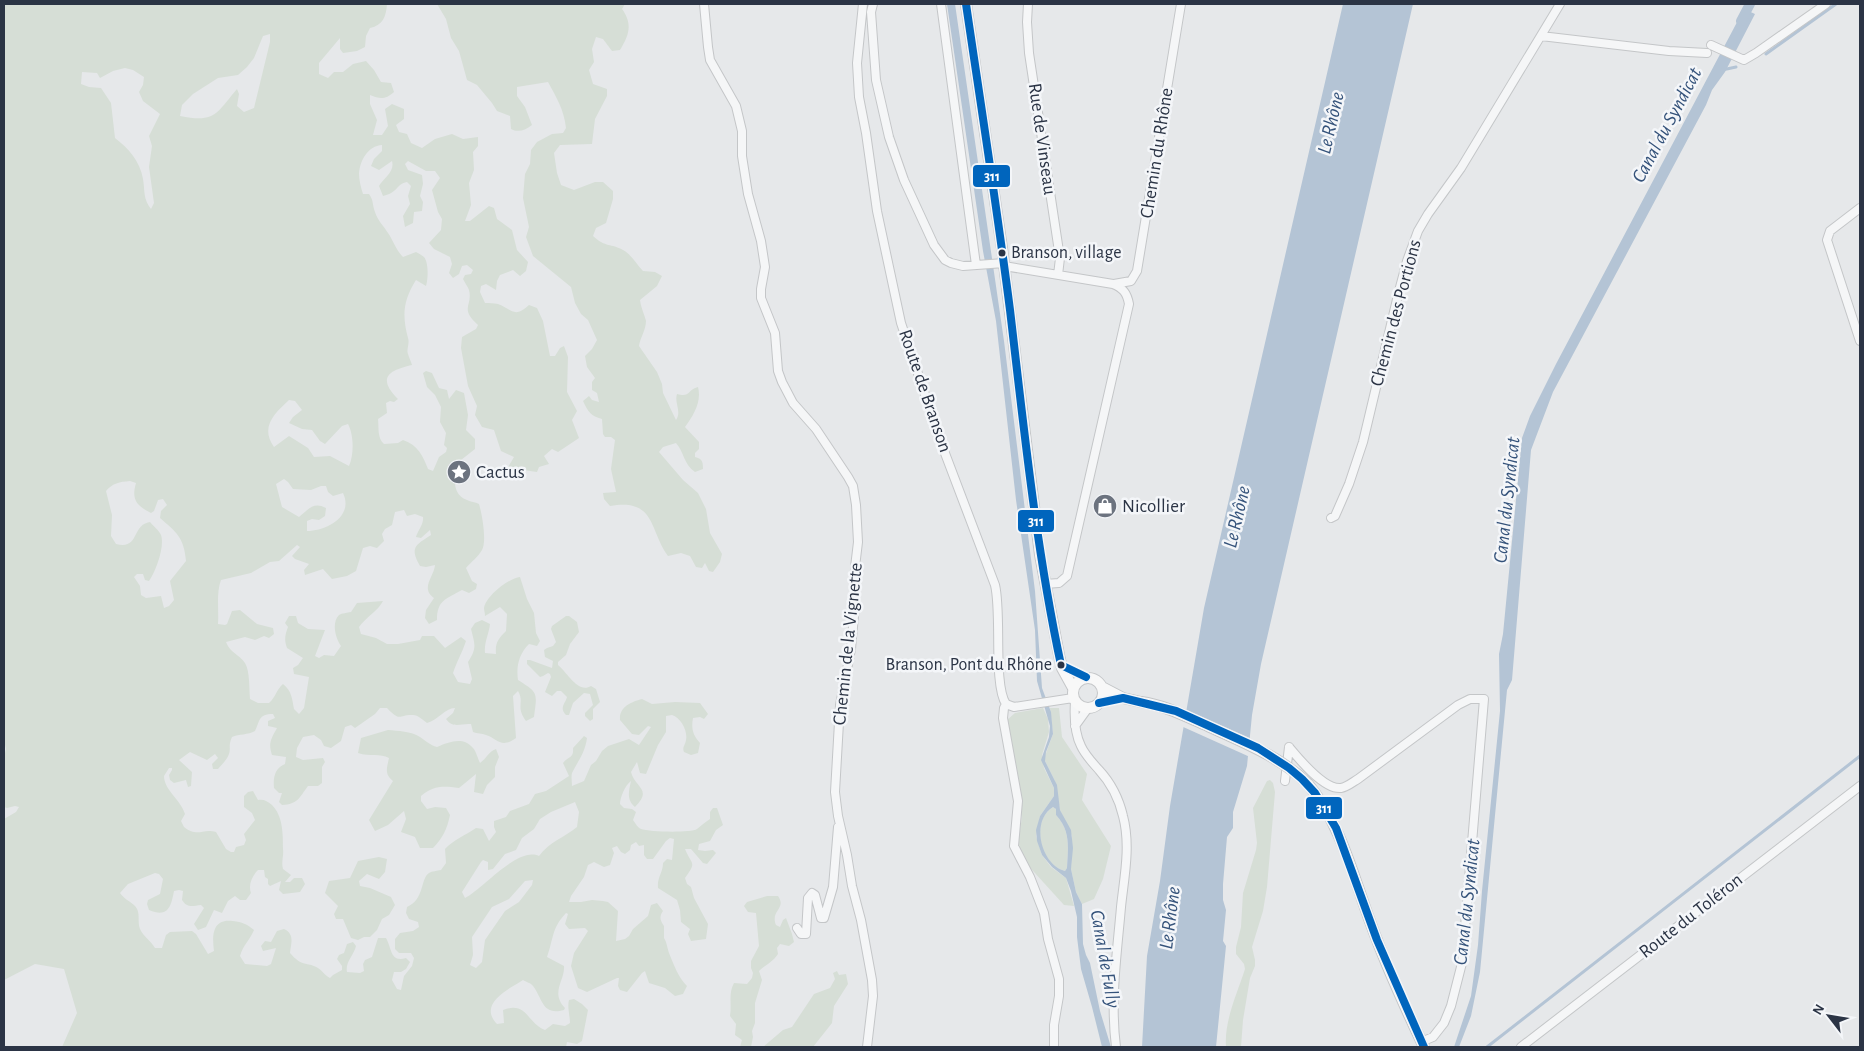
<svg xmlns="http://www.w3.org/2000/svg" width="1864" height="1051" font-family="'Alegreya Sans',sans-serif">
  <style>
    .green { fill: #d6ded6; fill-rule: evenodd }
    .water { fill: #b4c4d5; fill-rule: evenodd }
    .pier { fill: #e6e8ea }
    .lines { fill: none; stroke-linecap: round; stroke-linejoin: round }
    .stream { stroke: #b4c4d5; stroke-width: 3 }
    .canal { stroke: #b4c4d5; stroke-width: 10 }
    .street-casing { stroke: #c4c6c8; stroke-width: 10 }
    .secondary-casing { stroke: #c4c6c8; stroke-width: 12 }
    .street { stroke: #f5f6f7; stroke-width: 8 }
    .secondary { stroke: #f8f8f8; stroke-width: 10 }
    .secondary-bridge-casing { stroke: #c4c6c8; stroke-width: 12; stroke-linecap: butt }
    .secondary-bridge { stroke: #f8f8f8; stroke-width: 10 }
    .bus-1-casing { stroke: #f4f6f9; stroke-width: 11 }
    .bus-1 { stroke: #0065bd; stroke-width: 8 }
    .bus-dot { fill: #2b3445; stroke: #f4f6f9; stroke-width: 2 }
    .labels { text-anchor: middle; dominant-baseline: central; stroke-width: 5; stroke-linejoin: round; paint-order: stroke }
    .bus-label { font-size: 18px; fill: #2b3445; stroke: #f4f6f9; text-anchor: start }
    .street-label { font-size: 19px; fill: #2b3445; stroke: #f4f6f9 }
    .poi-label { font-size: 19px; fill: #2b3445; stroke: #f4f6f9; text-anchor: start }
    .water-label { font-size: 20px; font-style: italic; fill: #34527a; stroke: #f4f6f9 }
    .line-badge { stroke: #f4f6f9; stroke-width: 2 }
    .badge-label { font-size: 14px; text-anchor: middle; font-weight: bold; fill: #fff }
  </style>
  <rect width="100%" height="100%" fill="#e6e8ea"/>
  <!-- green -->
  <path class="green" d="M4,4H387C386,17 383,25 370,28L366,36L365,47L357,51L343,53L340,49V38L319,63V74L328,78L334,72H343L353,64L366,61L374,70L381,82L391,83L394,92C385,100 380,99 370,95V104L377,120L373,135H382L388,126L385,109L392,104L404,109V119L396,125L399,132L407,134L411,143L422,148L435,139L452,134L463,139L478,137V146L473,152L474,170L469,183L471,205L465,221H470L489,206L494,208L497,219L512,230L517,250L528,262L526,271L520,276L513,270L500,275L497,281L496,290L486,284L481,286L480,292L485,303C489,303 494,303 498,304C512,309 514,319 529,305L537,308L543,321L550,356H555L560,348L564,346L568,357L567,392L577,411L572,420L579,438L558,452L552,449L544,456L549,464L539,467L537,472L523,470L515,476L507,469L514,457L501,451L494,430L482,427L475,415L477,406L468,386L461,348L462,337L476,329L478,325C459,308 473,306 469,290C468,287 465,283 463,279L465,275L471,274L473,270L467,265L462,266L459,274L453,278L449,273L452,264L450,257L434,249L429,243L441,230L442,219L438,212L432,190L440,178L435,171H426L408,161L405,164L408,170L422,175L423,184L420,196L423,202L422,211L414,212L413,223L405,227L403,216L410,204L408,196L411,186L407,182C396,184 398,193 383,196L379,186C384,177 395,172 392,161L379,170L371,166L374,159L382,151V145C368,146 360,160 359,174C359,180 361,188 363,194H369C374,201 372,204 375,212C378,221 383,225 388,233C393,240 396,250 403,257L416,252C419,254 422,255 424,257C429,263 428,280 426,286L416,280C403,301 402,315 408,338C410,343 406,350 408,354C409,358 411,361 412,365C390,370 376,377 398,399L394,402L390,401L386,403L387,413L378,419C379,427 377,438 384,444L398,443L403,440C418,445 423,456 428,469L433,471L439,457L446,452L447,448L444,445L446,433L440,422L441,407L435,395L427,387L423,373L426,371L432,373L439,388L447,390L449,399L456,390L464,393L468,415L466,430L475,439V449L456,464C455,478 451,494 467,500C471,502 475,502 479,504C482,514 487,541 482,550C478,557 471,562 466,568L472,581L477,584L476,589L469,593L462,590C446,599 437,600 437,620L429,624L425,618L426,610L434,598C420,588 434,577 435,565L426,567L420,566C409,547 416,545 431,535L430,530L421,538L416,537C418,530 424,524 423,517L415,514L407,516L404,510L395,512L392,525L385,529L382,534L384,541L377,548L370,546L363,548L356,571L347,576L332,579L323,569L305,575L304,570L309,564L295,559L292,556L300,547L297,545L279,561L270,562L251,573L221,580C216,593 219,610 218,624L225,625L227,624L232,611L240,610L257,624L273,628L274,634L269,638L264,636L255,640L245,637L226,642C231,654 238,653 245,663C250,671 249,689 250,699L258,703H269C276,697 276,690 283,684C292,691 292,699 294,709L299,714L304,708L309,677L294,674L293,668L298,665L303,658L287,648C284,640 285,635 288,627L285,623L289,616H296L298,623L308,629L325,630L315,656L319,658L324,655L334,656L341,646C336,639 331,623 339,615C342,613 347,613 351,612L357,603L383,601C378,611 366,617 359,627L361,634L376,638L387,644H398L420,640L422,636H434L445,648L461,637L466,641C462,653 457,661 453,673L458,682L470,684L472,679L468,662C477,648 475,645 471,629L475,623L482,620L490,624C489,634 484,642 485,653L496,654C495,643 498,639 506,631L507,614L500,607L485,616C485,613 484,610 484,608C486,596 509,578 520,577L527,599L534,613L536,633L540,641L537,646L529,644C519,654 516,666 518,680C539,693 537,693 534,717L526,721C515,706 525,703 518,691L513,696L516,738C501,749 498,739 486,735C482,733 477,734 473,732L471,724C461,723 453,729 446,719L453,713L455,708C445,708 438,720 427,723C423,720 418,715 413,715C399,714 401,723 387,708H380L375,714L355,728L351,725L345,727L341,741L331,748L324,746L321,740L314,735L303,737L297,748L296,757L303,760L323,758L325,762L322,767V783L318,786H308C299,798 298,804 282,805L279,802L282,793H279L274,788C273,777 275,768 285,764L286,757L272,755C268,743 271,739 277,728L268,726V721L275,718L273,714C258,714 260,721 255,731C248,735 239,734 232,737C228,746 231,747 229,754C227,760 222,764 218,769H213L212,764L218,758L215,754L207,760L190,752L179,760L192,772L191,786L188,787L186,780L174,783L170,780L169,775L172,770V768H169L164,776C164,790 181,800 185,814L181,821L184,827C198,838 202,828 216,832L226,849L231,852H234L236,847L244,845L246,840L244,834L255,820L252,813L244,807V796L248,792L253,791L258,800C264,799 267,801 272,805C283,816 283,834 283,849C284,856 281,862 283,869L291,875L285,882H290L294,878H302L305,884L300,892L283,894L279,890L281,881L270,886L268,884V879L265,877L264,870H258C252,876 248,885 251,893L246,900H240L235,896L228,901L222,913L214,910L206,927L198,930L194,924L204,908L201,905C192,906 187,908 182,900L183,891L179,890L174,891C171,907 168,918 149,910L147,904L148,900L160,894L163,879L159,874L155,873L128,884L120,893C124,899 130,901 135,906C141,912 137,921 140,929C143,936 151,941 155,948H162L166,935L170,932L192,931L196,934L208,954L214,951C212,936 212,918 233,921C242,922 247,924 254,930C250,940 243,945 240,956L245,964L267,966L271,964L276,948L263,951L261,946L265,941L271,942L277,931L284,929C295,934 291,943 290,953C303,968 306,961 318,968C323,971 324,975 330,978L333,975L342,970V966L337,959L339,955L344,953L347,944L353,942L356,946C354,955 345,962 347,972L360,973L364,971L363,964L365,960L372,957L378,938H386C392,948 390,963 406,958L410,962L406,969L401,972H394L392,980L397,989L401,990L404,976L412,966L414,958L411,953H399L395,949V939L400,933L413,931L419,927L418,922L409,919L406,913L407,907C425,899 420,879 429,873C432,871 437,871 441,870L446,863L445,849C453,840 466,835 476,828L483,829L489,841L496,832L494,827V821L506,817L510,811L529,804L535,794L546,791L569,776L563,763C568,756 574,759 573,748L584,736L587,738C585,753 578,761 572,773C571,777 572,782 572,786L584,781L591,765L596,761L602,751L608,746L629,739L639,745L651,727L648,726L639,735L632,734L620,720C619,707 631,702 642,699L652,704L675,702L700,703L708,714L704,719L700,717L693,718C691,729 693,735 700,743L698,753L691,755L684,752C682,747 685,746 686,740C688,731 681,718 672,715L666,716V732L658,745L646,774L640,773L637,762L631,772C635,788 653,789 635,807C626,799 629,791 631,781C625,785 620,798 620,804L624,808L632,809L636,812L633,820C636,824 637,827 641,829C649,832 691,833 697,829C701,826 705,822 710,819V812L713,808H717L723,825L716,830L710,841L699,844L698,850L705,851L713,850L716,853L707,864L703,863L691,849H685C692,866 697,861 685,878L687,884L691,887L694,898L708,924L706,939L691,941L688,934L690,929L681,922L680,910L677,900L658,888C657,877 663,873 663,863L667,859L672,860L674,839L670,838L666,841L653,859H647L644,855V845L639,846L636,842L631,845L630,850L625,854L621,852L617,846L612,848L614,853L610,865L604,867L594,862L588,865L584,877L571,896L569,902H581L592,900L603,901L608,902L618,911L616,941L625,939L629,936L633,929L648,916L651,905L657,903L663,911C659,917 660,920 664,926V938C667,943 667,947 669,953C674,965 678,977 687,986L683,994L675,996L665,988L649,983L645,971L642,973L627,992L620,990L618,986L619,978H617L587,992L578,988L571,966L574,953L588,931L585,928L569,929L565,924L568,914L566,913C551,929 554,938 547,957L564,966C565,981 550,992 565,1008L564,1010C542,1016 543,999 533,986C531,983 526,982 523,980C507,990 478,1004 497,1024L504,1023L503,1010C527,1001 527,1023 545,1030L553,1024L565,1026L570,1023C570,1016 567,1006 569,1000L574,999L582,1004L588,1010L582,1041L577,1044L567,1042L566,1047H62L77,1013L64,969L35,964L4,980V819L16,812L19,807L15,806L7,808L4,807V757L6,749L4,741ZM270,34V42L254,108L244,112L237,106L239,94L237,89C216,114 215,123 180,116L182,105L193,94L218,78L238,75L247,67L254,58L263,36ZM125,68L133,70L144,77L143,85L139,92L143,101L160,114L149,136L152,146L149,167L154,203L151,209C143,199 145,191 143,179C140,161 128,148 115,138L111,103L101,88L89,87L81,84L82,72L97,73L100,78L113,71ZM289,400L295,401L302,410L293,417L289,423L302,429L312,430L320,441L325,444L342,426L348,424C354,435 354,455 349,466L330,456L314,457L308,448L289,436L274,447C260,427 274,414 289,400ZM284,479L288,482L293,489L311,490L321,486H326L328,492L333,496L343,493C354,516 327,531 307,531V521L312,519L319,520L325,516L326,508C313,501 308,510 299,517L282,507L276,484ZM130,481L136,483C131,500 137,506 151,513L154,511L158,500L163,499L167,505L161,511L160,518C176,532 184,537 186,561L170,581L174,600L169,606L164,608L161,596L146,598L141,595L140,586L134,577L137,574H143L145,580L149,581C156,571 165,546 161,535C159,530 153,526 150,522C131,525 140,550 116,544L111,536L112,515L106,491C113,483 119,482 130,481ZM575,802L579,812L577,827C565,837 549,842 539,856C518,846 483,889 465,898L462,892L481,862L483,860L488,862V870L493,869L505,854L516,850L522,838L534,829L540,819L551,812ZM533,880L532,885L519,902L505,911L496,924L485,940L482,962L476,968L470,965L473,955L472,937L492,907L509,899L525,881Z
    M437,4H625L622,9C633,24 629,35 620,50L612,51L603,39L596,37L592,49L594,62L589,70L593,84L607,89V96L595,119L592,144L560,145L554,153L557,173L561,185L574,190L595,182H603L613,191V199L606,223L596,228L593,236C606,248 611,243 623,250C632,255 636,264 643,271L655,272L662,276L657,286L640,300C641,308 645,316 646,321C646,330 640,338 639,346L657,372L662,384L663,393L676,420C682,411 674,403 677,394C690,398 687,390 698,387C702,402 693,416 685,427L699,442V449L695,453V457C702,459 703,461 703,469L695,472C684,465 684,452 676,443L663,447L659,452L683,480L698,493L706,509L710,533L722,554L720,562L713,572L709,571L705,563L702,568L696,567L690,556L681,553L668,556C649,530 656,498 610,506L604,499L603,493L616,492L611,469L615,440L611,437H605L603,434L602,419C591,416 588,412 583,401L589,396L592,400L599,402L597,393L592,390V382L595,378L587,367L585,356L592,349L597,340L588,320L581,314L575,303L571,287L533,256L526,237L529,227L523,198L525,174L530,164L531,150L537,142L552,134L563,133L566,128C564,109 556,97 548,82L517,87V96L525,107L532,125C526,130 518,133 511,129L510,116L497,111L492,103L477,85L467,80L459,51L451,38L446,19Z
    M566,616H569L577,622L579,632L570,644L566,655L558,662V665C567,672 578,694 591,686L596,689L600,702L593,709V719L590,721L585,716V713L593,705L590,694L584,693L573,703L569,715H566C559,708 565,704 567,697L561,691H557L552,696L545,692L551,677L550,674L548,673L543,676L540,677L527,664V660H530L552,668L553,661L545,657L544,650L547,648L553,646L556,642L551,629L552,626Z
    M1043,708L1048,719L1049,732L1042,755L1044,768L1054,788V796L1040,816L1036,836L1042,855L1051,867L1066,878L1074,906L1064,905L1024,861L1018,845L1022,817L1007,720L1015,713Z
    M1050,708H1059L1062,737L1087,774L1082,800L1111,846L1103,879L1094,899L1082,904L1076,892L1071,869L1072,836L1060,810L1055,781L1045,761V756L1053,734Z
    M388,730C398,731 411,731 420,737C426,741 430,745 437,747C449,742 463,736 473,748C476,751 478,759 480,763C487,758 488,752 496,749L499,757L495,767V777L487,785L483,794L474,792L476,774L459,788C443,786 434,785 421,796V801L427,809L435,807L446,808L450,815C447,829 443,838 433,848H420L415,837L401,832L406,819L404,811L388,825L375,831L369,820L393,781C384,774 387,768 389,758C380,753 370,757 358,753L361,738Z
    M1270,780L1273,783L1275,792L1267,887L1263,911L1252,947L1255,960V966L1250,978L1243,1020L1241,1047H1226C1224,1021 1237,994 1245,969L1244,964L1236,954V947L1241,927L1243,893L1256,850L1257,843L1253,808L1267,781Z
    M1053,807L1056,809V815C1071,831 1068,848 1067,868L1065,871C1040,865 1030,821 1053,807Z
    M379,857L387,859L385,872L379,879L367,874L359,881L360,886L370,888L391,897L395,905L389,915L382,919L377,930L370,937H364L358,940L351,938L343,919H336L334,914L338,906L325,893L329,881L350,878L358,861Z
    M767,896H778C787,909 770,910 776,925L780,927L783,920L786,918L792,934L794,942L789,946L780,944L777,948L778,954C773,962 765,965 759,971L762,980L755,1003V1023L752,1031L753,1037L751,1047H740L742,1040L735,1035L736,1024L730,1016C732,1004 728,994 734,983L747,984L752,978L753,973L751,968V961L759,946L756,913L748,912L744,906L747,902Z
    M837,971L839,975L846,974L848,984L834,1006L832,1023L813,1047H763L783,1030L792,1027L814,994L830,988L835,979L833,973Z"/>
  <!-- water -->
  <path class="water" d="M947,4H955L1004,341L1035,591L1042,688L1051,712L1053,734L1046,752L1045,761L1057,785L1060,810L1071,830L1073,848L1071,869L1076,892L1082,904L1083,944L1086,955L1090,963L1100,1011L1111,1047H1102L1092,1007L1081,969L1077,937V917L1071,891L1066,878L1052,867L1042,855L1037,841L1036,830L1040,816L1054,796V788L1041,760L1049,737L1050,726L1037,681L1035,630L1016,500L996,321L983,251ZM1053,807L1056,809V815C1071,831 1068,848 1067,868L1065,871C1041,865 1030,821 1053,807Z
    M1343,4H1413L1261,664L1252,715L1247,766L1233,812V828L1227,837L1223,884V900L1226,910L1223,941L1226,946L1216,1047H1142L1147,956L1160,881L1170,806L1204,608Z
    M1744,9L1755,14L1725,72L1712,90L1706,105L1553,392L1531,450L1512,680L1507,690L1480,972L1471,1016L1459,1047H1454L1471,996L1478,945L1482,891L1500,711L1499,654L1503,634L1522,438L1530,416L1556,364Z"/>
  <!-- pier -->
  <path class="pier" d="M1184,709L1252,739L1250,757L1181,726Z"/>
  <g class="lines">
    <!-- stream -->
    <path class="stream" d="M1766,54L1836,4
      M1722,70L1736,67
      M1487,1047L1860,756"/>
    <!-- canal -->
    <path class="canal" d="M1741,21L1750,4"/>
    <!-- street casing -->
    <g class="street-casing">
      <path id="street" d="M704,4L708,47L710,60L736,106L742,131V156L748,194L761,241L765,267L761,289V298L775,333L778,371L782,382L793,403L816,429L848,477L853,486L856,505L858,542L855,567V605L851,649L840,705L835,792L838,816L847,855L852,886L861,920L872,980L873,996L867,1047
        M863,4L857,63L859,97L866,133L877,211L901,323L943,448L995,585C1002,614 993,684 1006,704L1014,707L1073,698
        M873,4L871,12L876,80L889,137L904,180L934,245L945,260L951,263L963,266L1004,263
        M941,4L976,265
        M1028,4L1027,22L1029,53L1060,258L1058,275
        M1541,36L1669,51L1707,53
        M1711,45L1744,60L1756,53L1826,4
        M1860,208L1830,231L1827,240L1860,341
        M1004,266L1113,284C1123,288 1127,293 1129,304L1067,576L1059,583L1045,584
        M1114,284L1131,281L1137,271L1181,4
        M1331,518L1335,516L1349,484L1363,442L1399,291L1407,261L1418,231L1428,214L1461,168L1560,4
        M1075,701C1074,716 1074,732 1081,746C1085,755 1092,762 1099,770C1111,783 1119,799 1123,816C1131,846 1124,878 1121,907C1117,954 1110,1000 1116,1047
        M1006,704L1004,708L1003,718L1018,801L1014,846L1030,877L1044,913L1048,939L1059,979V996L1054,1025V1047
        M1075,726L1088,708
        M1289,747C1299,759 1324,790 1341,788C1347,787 1353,782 1358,779L1458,705L1470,699H1484L1462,963L1451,1006L1444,1023L1433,1037L1421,1042
        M1285,781L1289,747
        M797,928L801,934H806L808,898L812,893L815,895L821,918H824L833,887L838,827
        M1521,1047L1860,786"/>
    </g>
    <!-- secondary casing -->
    <g class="secondary-casing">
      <path id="secondary" d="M966,4L1002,248L1040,555L1059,655L1062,668L1073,688
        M1073 693a15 15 0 1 1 30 0a15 15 0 1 1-30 0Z
        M1102,687L1123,698L1141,702
        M1308,784C1341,824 1353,876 1371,924C1386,966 1405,1007 1424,1047"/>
    </g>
    <!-- street -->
    <use href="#street" class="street"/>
    <!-- secondary -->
    <use href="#secondary" class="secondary"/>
    <!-- secondary-bridge casing -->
    <g class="secondary-bridge-casing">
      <path id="secondary-bridge" d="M1141,702C1164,705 1185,716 1206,725C1242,742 1280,756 1308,784"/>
    </g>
    <!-- secondary-bridge -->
    <use href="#secondary-bridge" class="secondary-bridge"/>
    <!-- bus-1 casing -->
    <g class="bus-1-casing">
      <path id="bus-1" d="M966,4C981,106 997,208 1010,310C1024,429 1036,548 1061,665L1086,677
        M1099,703L1123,698L1176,711L1258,748L1289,768L1302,779L1315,793L1336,828L1377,940L1424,1047"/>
    </g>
    <!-- bus-1 -->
    <use href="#bus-1" class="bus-1"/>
  </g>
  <!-- icons -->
  <defs>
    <g id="sight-disc" transform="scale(1.25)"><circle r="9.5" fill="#6c737f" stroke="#f4f6f9"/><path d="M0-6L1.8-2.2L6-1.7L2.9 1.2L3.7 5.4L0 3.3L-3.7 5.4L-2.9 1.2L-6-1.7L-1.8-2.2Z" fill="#fff"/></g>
    <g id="shop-disc" transform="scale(1.25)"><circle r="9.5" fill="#6c737f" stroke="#f4f6f9"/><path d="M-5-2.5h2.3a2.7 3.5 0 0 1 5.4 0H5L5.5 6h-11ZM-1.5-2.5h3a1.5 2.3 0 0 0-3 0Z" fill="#fff"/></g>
  </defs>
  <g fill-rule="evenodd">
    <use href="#sight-disc" x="459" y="472"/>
    <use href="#shop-disc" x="1105" y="506"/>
  </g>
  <!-- markers -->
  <g class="bus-dot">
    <circle cx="1002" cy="253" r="4.5"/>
    <circle cx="1061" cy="665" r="4.5"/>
  </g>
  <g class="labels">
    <!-- bus labels -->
    <g class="bus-label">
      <text x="1011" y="253">Branson, village</text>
      <text x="1052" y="665" text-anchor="end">Branson, Pont du Rhône</text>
    </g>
    <!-- street labels -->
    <g class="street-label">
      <text transform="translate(1042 139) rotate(82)">Rue de Vinseau</text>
      <text transform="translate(1157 153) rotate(-81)">Chemin du Rhône</text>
      <text transform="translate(1396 313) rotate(-75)">Chemin des Portions</text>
      <text transform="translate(925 391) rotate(71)">Route de Branson</text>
      <text transform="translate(848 644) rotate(-84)">Chemin de la Vignette</text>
      <text transform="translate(1691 916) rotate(-38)">Route du Toléron</text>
    </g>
    <!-- poi labels -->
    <g class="poi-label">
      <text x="476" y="472">Cactus</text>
      <text x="1122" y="506">Nicollier</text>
    </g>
    <!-- water labels -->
    <g class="water-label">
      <text transform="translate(1331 123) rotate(-77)">Le Rhône</text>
      <text transform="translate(1667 125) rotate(-62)">Canal du Syndicat</text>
      <text transform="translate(1507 500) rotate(-84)">Canal du Syndicat</text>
      <text transform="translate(1237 517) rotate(-77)">Le Rhône</text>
      <text transform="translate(1467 902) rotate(-84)">Canal du Syndicat</text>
      <text transform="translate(1170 918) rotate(-83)">Le Rhône</text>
      <text transform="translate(1105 959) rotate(80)">Canal de Fully</text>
    </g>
  </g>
  <g class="line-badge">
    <rect x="972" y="164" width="39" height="24" rx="5" fill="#0065bd"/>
    <rect x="1017" y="509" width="38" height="24" rx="5" fill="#0065bd"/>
    <rect x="1305" y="796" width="38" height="24" rx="5" fill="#0065bd"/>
  </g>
  <g class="badge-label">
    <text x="992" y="181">311</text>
    <text x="1036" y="526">311</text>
    <text x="1324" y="813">311</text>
  </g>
  <!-- border -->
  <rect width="1864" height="1051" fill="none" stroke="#2b3445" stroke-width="10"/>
  <!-- north arrow -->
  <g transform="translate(1829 1016) rotate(301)" stroke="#f4f6f9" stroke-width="4" paint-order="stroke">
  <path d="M0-4L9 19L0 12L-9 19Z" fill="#2b3445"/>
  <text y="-8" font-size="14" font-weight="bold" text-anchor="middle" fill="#2b3445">N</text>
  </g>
</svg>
